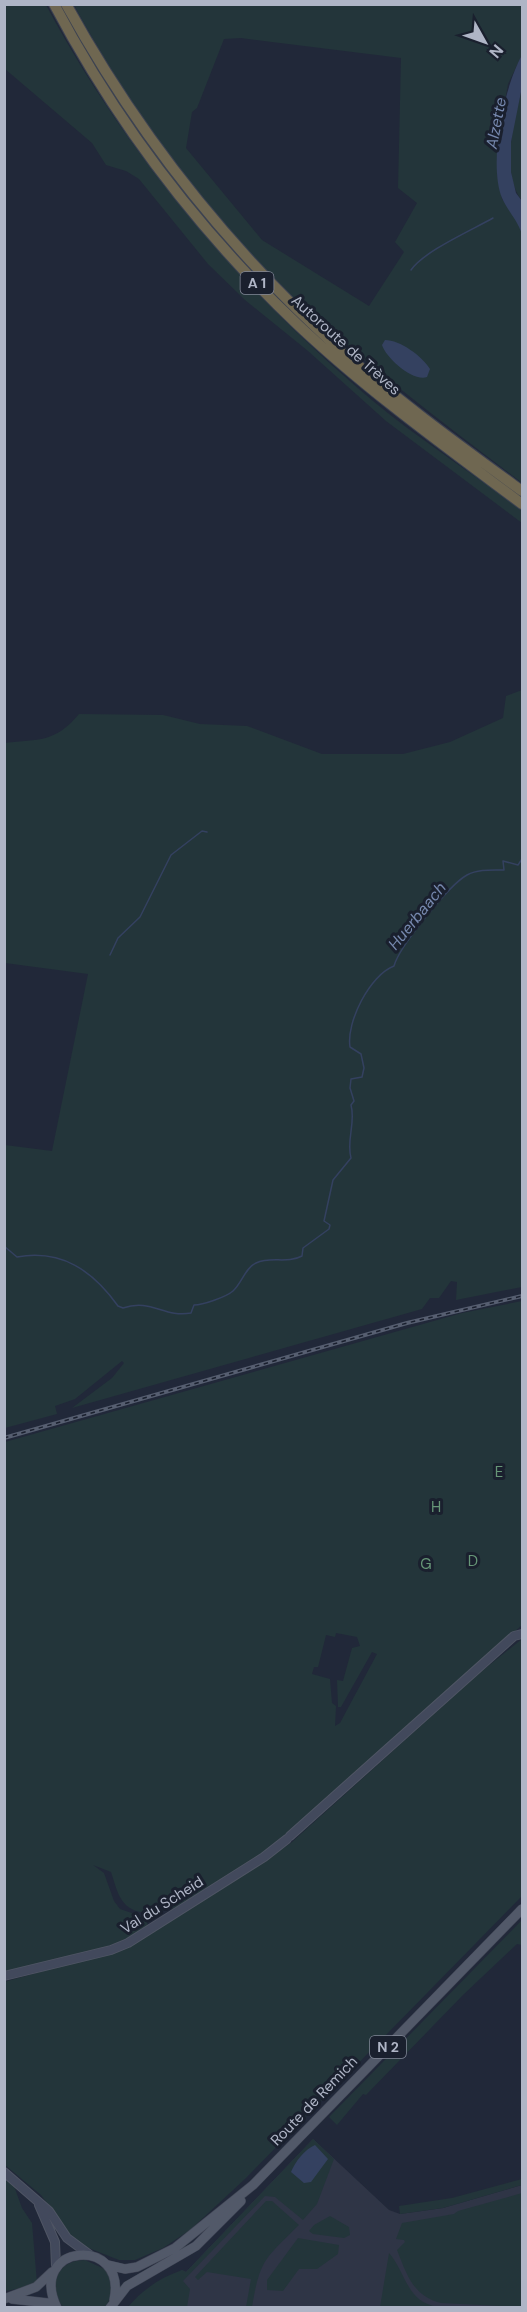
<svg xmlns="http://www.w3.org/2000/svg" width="527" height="2312" font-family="'DM Sans',sans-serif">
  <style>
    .airport { fill: #2f3546 }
    .green { fill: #23353a; fill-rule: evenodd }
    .water { fill: #344160 }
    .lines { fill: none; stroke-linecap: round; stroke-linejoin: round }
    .stream { stroke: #344160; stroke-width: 1.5 }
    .secondary-casing { stroke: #4f5564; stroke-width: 10 }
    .primary-casing { stroke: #3e4453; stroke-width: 10 }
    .highway-casing { stroke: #3c4251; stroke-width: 12 }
    .secondary { stroke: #42495c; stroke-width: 8 }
    .primary { stroke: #525969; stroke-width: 9 }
    .highway { stroke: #6f6751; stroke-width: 10 }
    .rail-casing { stroke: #565e70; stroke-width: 4 }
    .rail { stroke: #1a202e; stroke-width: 1.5; stroke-dasharray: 4.5; stroke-linecap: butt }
    .labels { text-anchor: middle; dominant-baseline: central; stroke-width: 6; stroke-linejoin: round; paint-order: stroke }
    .shield { fill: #1a202e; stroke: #828898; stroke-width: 1.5 }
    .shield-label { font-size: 14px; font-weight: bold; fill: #afb5c6 }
    .street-label { font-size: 15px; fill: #afb5c6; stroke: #1a202e }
    .park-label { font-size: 15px; fill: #669677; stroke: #1a202e }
    .water-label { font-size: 16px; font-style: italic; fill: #7688ae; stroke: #1a202e }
  </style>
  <rect width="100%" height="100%" fill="#212839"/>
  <!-- airport -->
  <path class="airport" d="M313,2139L389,2210L400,2214L443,2208L522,2185V2307L146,2308L182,2270L186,2272Z"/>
  <!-- green -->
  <path class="green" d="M5,5H46C127,156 242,291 373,401C420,440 474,474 522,511V523L386,421L308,351L245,300L208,264L139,179L126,171L106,165L92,143L5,69Z
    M74,5H522V55L508,84L497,144V173L502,199L517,218L522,234V483C449,427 375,372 307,310C213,223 134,116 74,5ZM241,38L401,58L398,188L417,203L395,242L404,252L369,306L262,240L186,148L192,112L197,108L224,39Z
    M522,87V201C499,169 515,122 522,87Z
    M522,690V1287L456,1300L457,1282L451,1281L439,1298H430L422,1309L72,1408L112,1378L124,1363L122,1361L75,1399L55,1406L57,1414L5,1428V1145L52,1151L88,974L5,963V743C39,739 55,743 79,714L163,715L200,724L247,726L322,754H403L450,742L503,718L506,696Z
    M522,1301V1625L281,1841L170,1912L176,1902L168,1910L167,1908C161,1912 156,1913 149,1913C121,1912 118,1894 111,1872L93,1865L104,1873L114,1901L120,1909L146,1918L148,1927C105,1954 54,1960 5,1971V1442L462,1313ZM336,1633L357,1637L360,1646L352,1648L343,1681L337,1680L338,1707H341L372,1652L377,1654L340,1723L335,1726L336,1706L332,1703L330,1679L312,1674L314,1667H318L326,1635L335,1637Z
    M522,1639V1896L246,2178L190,2230L163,2248L135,2260H119L81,2245L74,2240L41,2195L5,2165L4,1982L128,1947L291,1843L477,1675Z
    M522,1920V1945L517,1944L463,1995L366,2095L363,2094L337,2125L329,2117Z
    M313,2139L334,2159L317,2204L303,2220L275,2197L265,2196L183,2281L190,2289L187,2307L127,2308C143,2289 160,2278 182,2270L186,2272Z
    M4,2179L14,2186L22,2208L32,2223L37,2283L30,2287L5,2291Z
    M522,2179V2185L443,2208L400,2214L399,2206L452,2198Z
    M522,2193V2307L441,2303C413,2296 407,2275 397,2250L405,2242L404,2240L396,2239L402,2223L454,2214L458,2211Z
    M266,2201H272L299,2225C265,2259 260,2259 252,2307H246L251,2279L207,2272L198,2280L195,2277Z
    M330,2216L349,2227L350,2235L344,2238L313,2234L309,2231L314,2225Z
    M298,2238L339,2245L338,2254L317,2269H299L283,2291L267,2290V2280Z
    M389,2253C406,2272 406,2302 438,2307H380Z
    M85,2260L109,2271L112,2296L105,2307H63C46,2286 57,2260 85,2260Z"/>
  <!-- water -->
  <path class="water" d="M522,55V87L511,142V172L516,193L522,201V234C517,219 507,210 502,198C488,163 504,87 522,55Z
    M385,340C400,340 422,356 430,369L427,377C413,382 386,358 382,345Z
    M315,2145L328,2159L311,2182L304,2183L291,2172C295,2162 305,2149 315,2145Z"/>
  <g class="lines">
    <!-- stream -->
    <path class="stream" d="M411,270C424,251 472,230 493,218
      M110,955L118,938L140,917L171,855L202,831L207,832
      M4,1246L17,1257C62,1249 93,1271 118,1306L123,1308C151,1298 164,1318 191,1313L194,1305C203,1305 226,1297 233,1291C242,1283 245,1268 256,1263C271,1256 287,1264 302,1256L303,1248L329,1229L330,1225L324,1221L333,1180L351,1158C346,1140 356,1123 351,1105L354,1101L350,1088L351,1079L362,1077L364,1068L361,1054L350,1047C346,1022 370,975 394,966C399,947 449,885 467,875C478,869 491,870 504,870L503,861L518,865L522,859"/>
    <!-- secondary casing -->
    <g class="secondary-casing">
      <path id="secondary" d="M290,1836L514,1636L522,1634
        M4,1976L111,1950L128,1943L264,1857L287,1839
        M4,2172L49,2211L67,2238L90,2255
        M39,2205L55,2242L56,2266"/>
    </g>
    <!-- primary casing -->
    <g class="primary-casing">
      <path id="primary" d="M108,2265L125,2269L137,2267L175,2248L253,2185L522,1909
        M4,2299L36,2287L52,2272
        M12,2299L48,2303L55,2308
        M57,2308C26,2243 128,2235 114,2300
        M110,2308L127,2286L196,2246L241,2201"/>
    </g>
    <!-- highway casing -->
    <g class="highway-casing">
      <path id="highway" d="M54,4C117,123 201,233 298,325C368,391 446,447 522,504
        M66,4C137,133 227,247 336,346C394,398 459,445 522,491"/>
    </g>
    <!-- secondary -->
    <use href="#secondary" class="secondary"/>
    <!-- primary -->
    <use href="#primary" class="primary"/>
    <!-- highway -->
    <use href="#highway" class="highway"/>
    <!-- rail casing -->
    <g class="rail-casing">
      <path id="rail" d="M4,1438L407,1323L522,1296"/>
    </g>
    <!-- rail -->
    <use href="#rail" class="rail"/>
  </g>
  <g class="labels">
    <!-- shield labels -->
    <g class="shield">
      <rect x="240.5" y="272" width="33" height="22" rx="4.5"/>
      <rect x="370" y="2036" width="36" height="22" rx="4.5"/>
    </g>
    <g class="shield-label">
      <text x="257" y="283">A 1</text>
      <text x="388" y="2047">N 2</text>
    </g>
    <!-- street labels -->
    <g class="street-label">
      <text transform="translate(346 345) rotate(42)">Autoroute de Trèves</text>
      <text transform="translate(162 1905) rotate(-32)">Val du Scheid</text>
      <text transform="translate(314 2101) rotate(-46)">Route de Remich</text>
    </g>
    <!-- park labels -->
    <g class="park-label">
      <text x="499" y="1472">E</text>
      <text x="436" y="1507">H</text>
      <text x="473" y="1561">D</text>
      <text x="426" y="1564">G</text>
    </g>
    <!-- water labels -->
    <g class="water-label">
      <text transform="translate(496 123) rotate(-79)">Alzette</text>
      <text transform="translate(417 916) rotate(-51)">Huerbaach</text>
    </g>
  </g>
  <!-- border -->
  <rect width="527" height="2312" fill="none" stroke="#afb5c6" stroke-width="12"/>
  <!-- north arrow -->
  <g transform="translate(485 42) rotate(130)" stroke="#1a202e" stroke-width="4.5" paint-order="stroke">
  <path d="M0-4.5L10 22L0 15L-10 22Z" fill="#afb5c6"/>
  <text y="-9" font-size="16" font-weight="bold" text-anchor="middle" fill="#afb5c6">N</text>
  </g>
</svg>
